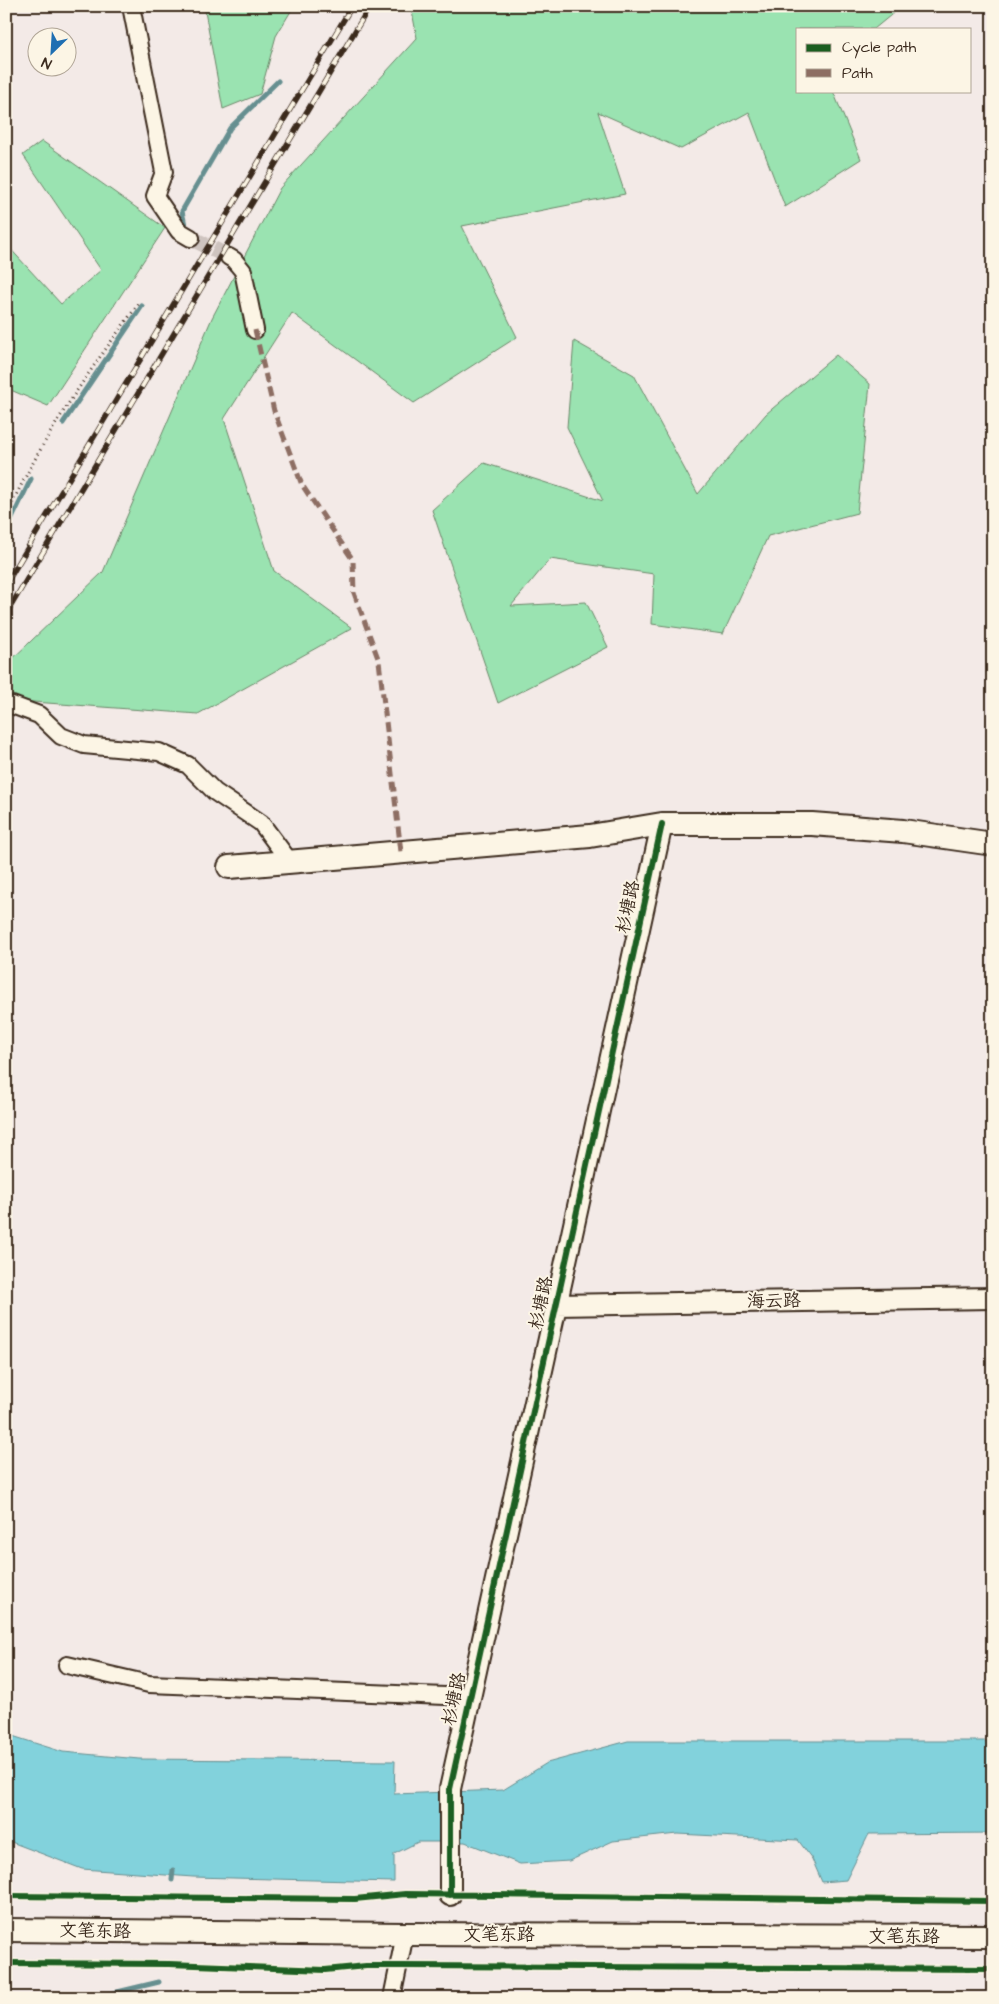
<svg xmlns="http://www.w3.org/2000/svg" width="999" height="2004" font-family="'Architects Daughter','LXGW WenKai TC',sans-serif">
  <style>
    .green { fill: #9ae3b1; stroke: #6a8668 }
    .water { fill: #82d2dc; stroke: #668f90 }
    .lines { fill: none; stroke-linecap: round; stroke-linejoin: round }
    .stream { stroke: #668f90; stroke-width: 5 }
    .minor-tunnel { stroke: #cec4bf; stroke-width: 16; stroke-dasharray: 16 8; stroke-linecap: butt }
    .minor-casing { stroke: #3b2a1e; stroke-width: 20 }
    .tertiary-casing { stroke: #3b2a1e; stroke-width: 24 }
    .secondary-casing { stroke: #3b2a1e; stroke-width: 26 }
    .path { stroke: #3b2a1e; stroke-width: 3; stroke-dasharray: 1 4; stroke-linecap: butt }
    .minor { stroke: #fcf5e5; stroke-width: 16 }
    .tertiary { stroke: #fcf5e5; stroke-width: 20 }
    .secondary { stroke: #fcf5e5; stroke-width: 22 }
    .rail-casing { stroke: #3b2a1e; stroke-width: 5.5 }
    .rail { stroke: #fcf5e5; stroke-width: 4; stroke-dasharray: 11; stroke-linecap: butt }
    .quiet { stroke: #8d6e63; stroke-width: 5; stroke-dasharray: 10 5; stroke-linecap: butt }
    .cycleway-casing { stroke: #fcf5e5; stroke-width: 9 }
    .cycleway { stroke: #1b5e20; stroke-width: 6 }
    .labels { text-anchor: middle; dominant-baseline: central; stroke-width: 4; stroke-linejoin: round; paint-order: stroke }
    .street-label { font-size: 18px; fill: #3b2a1e; stroke: #fcf5e5 }
  </style>
  <rect width="100%" height="100%" fill="#f3eae7"/>
  <filter id="ink" filterUnits="userSpaceOnUse"><feTurbulence type="fractalNoise" baseFrequency=".02" numOctaves="2"/><feDisplacementMap in="SourceGraphic" scale="10" xChannelSelector="R" yChannelSelector="G"/><feConvolveMatrix kernelMatrix="1 2 1 2 8 2 1 2 1" color-interpolation-filters="sRGB"/></filter>
  <g filter="url(#ink)">
    <!-- green -->
    <path class="green" d="M204,6H294L276,36L260,94L223,109Z
      M411,6H902L874,29H798V91H833L861,159L785,207L749,112L681,149L598,112L625,194L462,226L517,337L414,403L292,313L224,419L274,571L352,628L198,714L6,700V665L103,572L212,318L280,188L417,38Z
      M42,141L165,228L48,406L6,388V244L61,304L101,270L23,155Z
      M574,341L634,375L698,494L766,414L836,355L870,384L857,513L768,536L723,634L652,624L654,574L550,559L511,606L586,602L608,647L498,703L432,510L484,463L603,501L567,427Z"/>
    <!-- water -->
    <path class="water" d="M6,1734L63,1752L139,1759L395,1761L394,1794L503,1790L547,1763L628,1741H993V1833L869,1834L846,1880L822,1882L812,1859L798,1840L677,1834L613,1841L569,1861L520,1864L465,1842H418L394,1854V1882L193,1877L82,1869L6,1840Z"/>
    <g class="lines">
      <!-- stream -->
      <path class="stream" d="M186,230L182,211L230,128L278,81
        M63,423L142,306
        M6,531L31,479
        M172,1880L173,1870
        M103,1998L109,1994L159,1982"/>
      <!-- minor-tunnel -->
      <path class="minor-tunnel" d="M191,238L229,257"/>
      <!-- minor casing -->
      <g class="minor-casing">
        <path id="minor" d="M131,6L164,172L155,196L179,231L191,238
          M229,257L234,260L243,271L255,330
          M6,706L12,705L39,715L61,736L84,745L159,752L188,765L215,792L261,823L290,862
          M67,1665L149,1684L470,1697
          M392,1998L405,1934"/>
      </g>
      <!-- tertiary casing -->
      <g class="tertiary-casing">
        <path id="tertiary" d="M556,1305L993,1298
          M450,1895V1789L662,824"/>
      </g>
      <!-- secondary casing -->
      <g class="secondary-casing">
        <path id="secondary" d="M229,867L590,836L662,824H812L903,831L993,844
          M6,1930L405,1934L993,1936"/>
      </g>
      <!-- path -->
      <path class="path" d="M6,517C42,437 89,371 140,302"/>
      <!-- minor -->
      <use href="#minor" class="minor"/>
      <!-- tertiary -->
      <use href="#tertiary" class="tertiary"/>
      <!-- secondary -->
      <use href="#secondary" class="secondary"/>
      <!-- rail casing -->
      <g class="rail-casing">
        <path id="rail" d="M6,584L352,6
          M6,614L370,6"/>
      </g>
      <!-- rail -->
      <use href="#rail" class="rail"/>
      <!-- quiet -->
      <path class="quiet" d="M255,330L274,411L302,485L353,560L354,593L379,661L401,852"/>
      <!-- cycleway casing -->
      <g class="cycleway-casing">
        <path id="cycleway" d="M450,1895V1789L662,824
          M6,1896L355,1899L405,1894L993,1901
          M6,1963L169,1964L325,1970L366,1966H398L993,1969"/>
      </g>
      <!-- cycleway -->
      <use href="#cycleway" class="cycleway"/>
    </g>
  </g>
  <g class="labels">
    <!-- street labels -->
    <g class="street-label">
      <text transform="translate(628 907) rotate(-78)">杉塘路</text>
      <text transform="translate(774 1301) rotate(-1)">海云路</text>
      <text transform="translate(541 1303) rotate(-78)">杉塘路</text>
      <text transform="translate(454 1699) rotate(-78)">杉塘路</text>
      <text transform="translate(95 1931) rotate(1)">文笔东路</text>
      <text x="499" y="1934">文笔东路</text>
      <text x="904" y="1936">文笔东路</text>
    </g>
  </g>
  <!-- margin -->
  <rect width="999" height="2004" fill="none" stroke="#fcf5e5" stroke-width="25"/>
  <rect x="12" y="12" width="974" height="1979" fill="none" stroke="#3b2a1e" stroke-width="2" filter="url(#ink)"/>
  <!-- legend -->
  <rect x="796" y="28" width="175" height="65" fill="#fcf5e5" stroke="#afa495"/>
  <rect x="806" y="44" width="25" height="8" fill="#1b5e20" stroke="#afa495"/>
  <text x="842" y="52" font-size="15" fill="#3b2a1e">Cycle path</text>
  <rect x="806" y="69" width="25" height="8" fill="#8d6e63" stroke="#afa495"/>
  <text x="842" y="78" font-size="15" fill="#3b2a1e">Path</text>
  <!-- north arrow -->
  <g transform="translate(52 52) rotate(205)"><circle r="24" fill="#fcf5e5" stroke="#afa495"/>
  <path d="M0-4L9 19L0 12L-9 19Z" fill="#1f6fb2"/>
  <text y="-8" font-size="14" font-weight="bold" text-anchor="middle" fill="#3b2a1e">N</text>
  </g>
</svg>
